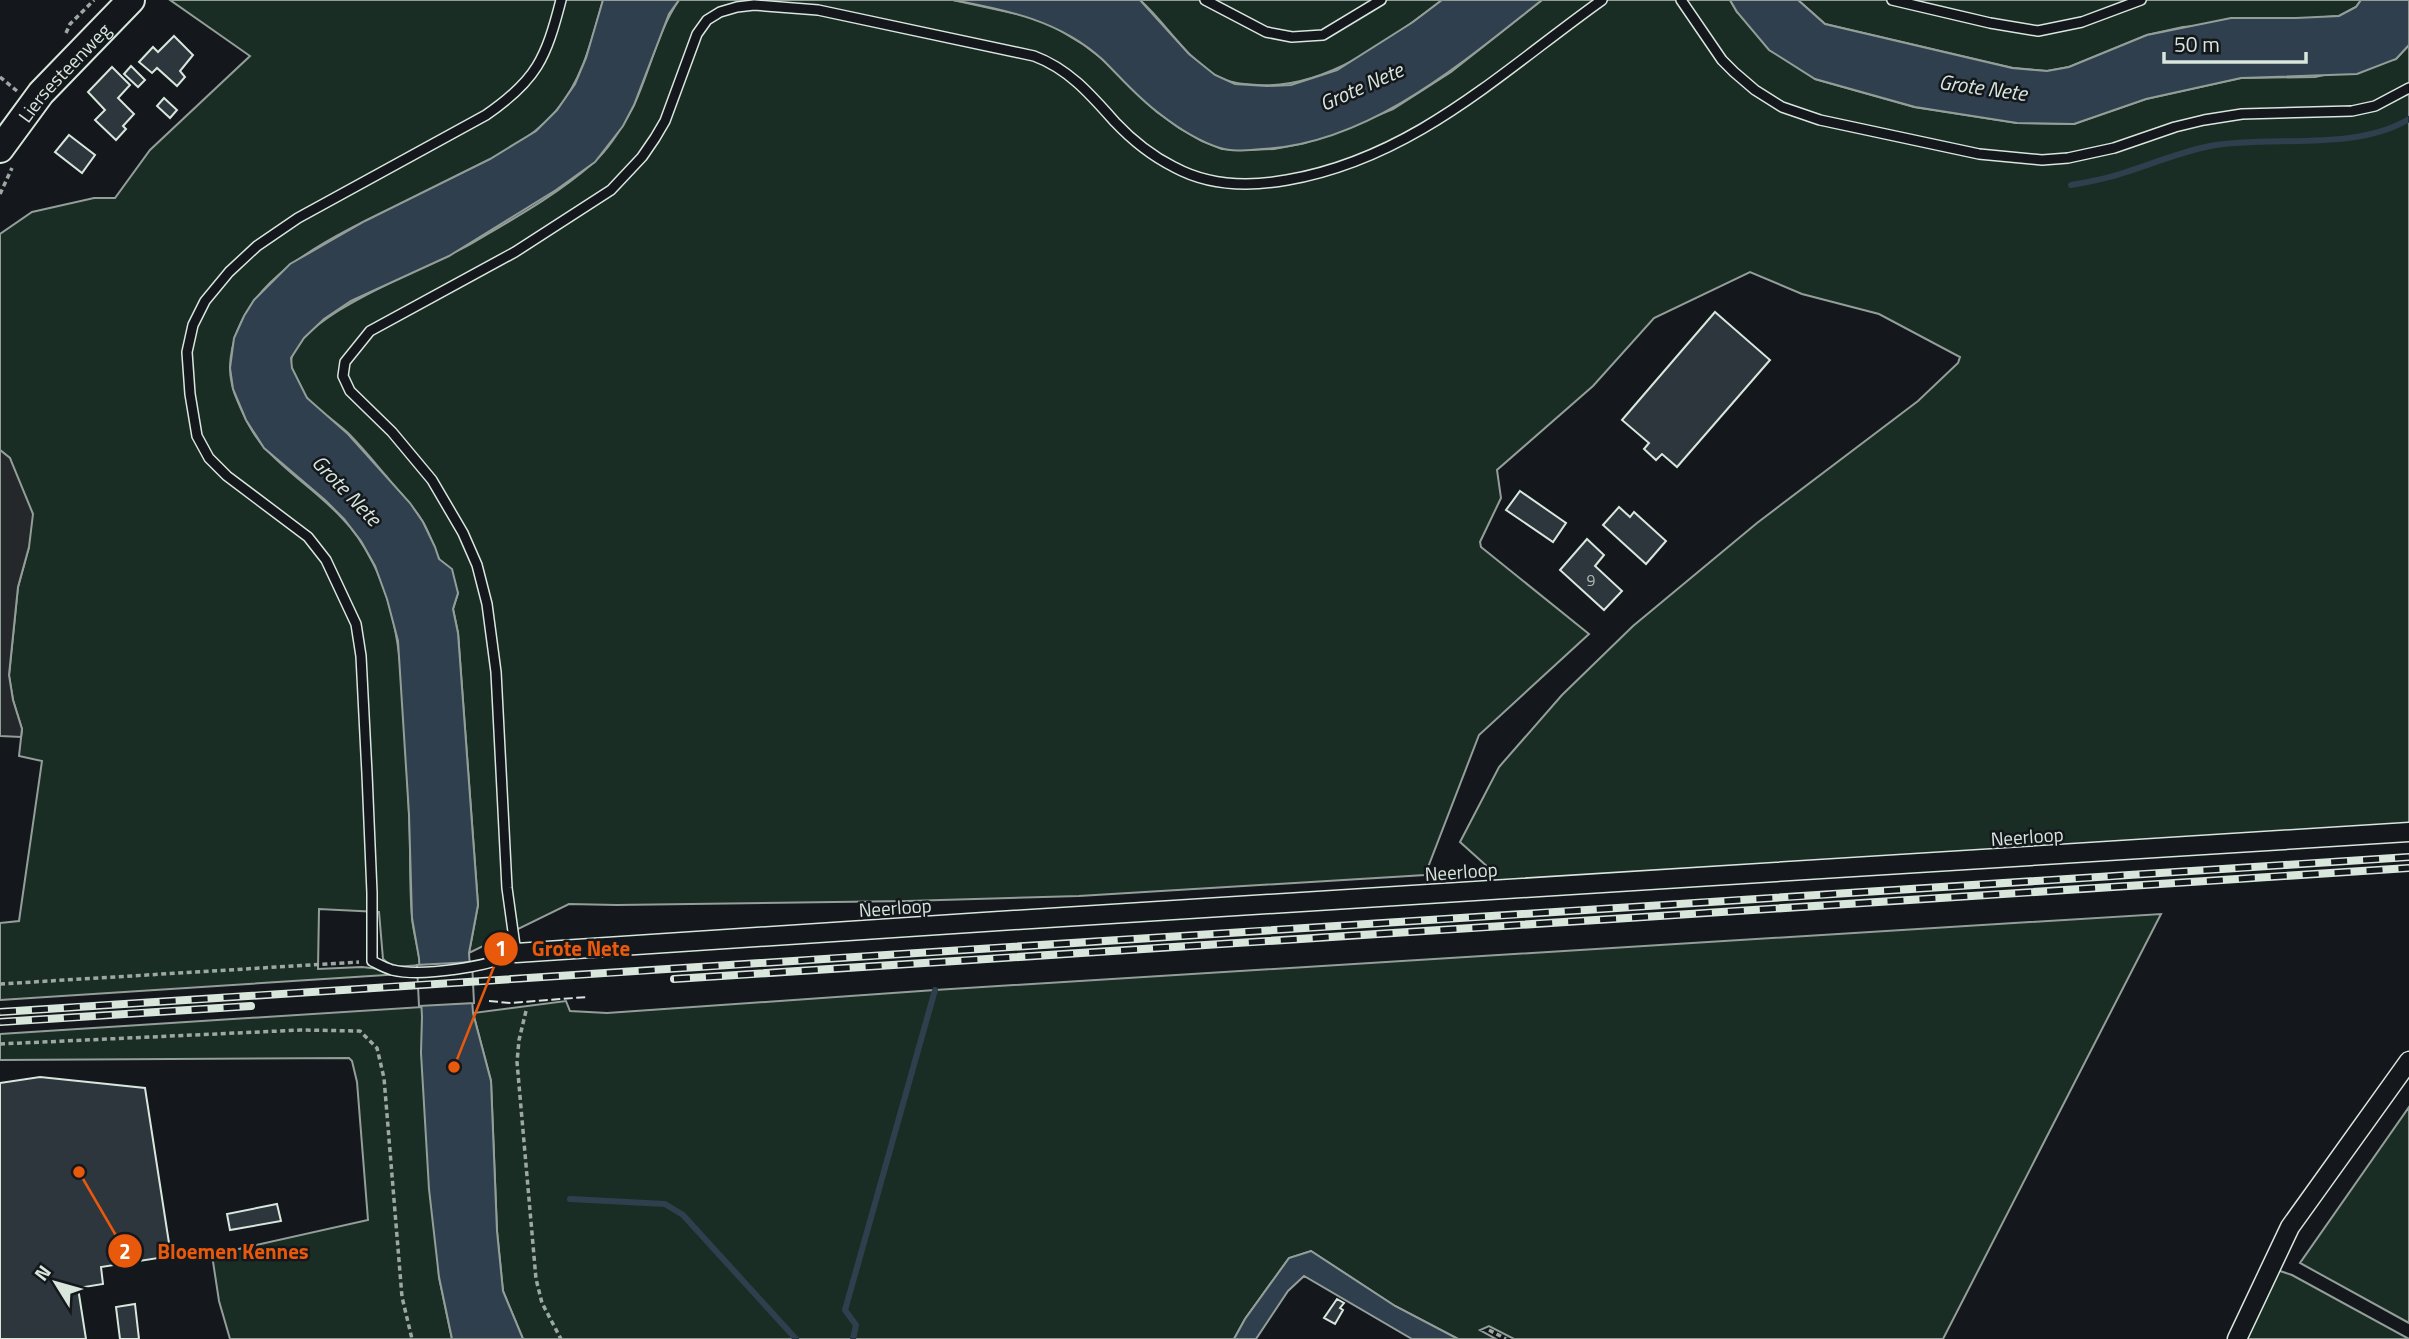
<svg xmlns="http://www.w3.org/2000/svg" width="2409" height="1339" font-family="'Titillium Web',sans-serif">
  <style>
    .green { fill: #1a2d24; stroke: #939e99; stroke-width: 2 }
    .parking { fill: #24282b; stroke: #939e99; stroke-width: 2 }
    .water { fill: #2f3f4d; stroke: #939e99; stroke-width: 2 }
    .pier { fill: #14181c; stroke: #939e99; stroke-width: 2 }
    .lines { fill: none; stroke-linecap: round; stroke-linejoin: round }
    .stream { stroke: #2f3f4d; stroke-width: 6 }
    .building { fill: #2c363c; stroke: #d8e6dc; stroke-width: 2 }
    .lane-casing { stroke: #d8e6dc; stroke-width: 12 }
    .street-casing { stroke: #d8e6dc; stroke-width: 21 }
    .primary-casing { stroke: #d8e6dc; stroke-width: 30 }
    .path { stroke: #9da8a2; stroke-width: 3.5; stroke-dasharray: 5 3.5; stroke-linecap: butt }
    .lane { stroke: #14181c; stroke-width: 9 }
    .street { stroke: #14181c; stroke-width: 18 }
    .primary { stroke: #14181c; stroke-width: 26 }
    .rail-casing { stroke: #d8e6dc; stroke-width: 8 }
    .rail { stroke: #14181c; stroke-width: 5; stroke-dasharray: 16; stroke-linecap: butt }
    .fence { stroke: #d8e6dc; stroke-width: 2; stroke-dasharray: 9 3.5; stroke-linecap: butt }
    .labels { text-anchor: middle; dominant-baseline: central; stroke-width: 5; stroke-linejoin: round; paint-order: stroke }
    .number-label { font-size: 16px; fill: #adbab4 }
    .street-label { font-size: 19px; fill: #d8e6dc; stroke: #14181c }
    .water-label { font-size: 21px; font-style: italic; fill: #d8e6dc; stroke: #14181c }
    .leader { fill: none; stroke: #e8590c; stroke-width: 2.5 }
    .callout-dot { fill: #e8590c; stroke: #14181c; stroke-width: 2.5 }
    .mark-label { font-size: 21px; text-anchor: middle; font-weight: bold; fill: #fff }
    .callout-label { font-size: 21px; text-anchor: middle; font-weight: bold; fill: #e8590c; stroke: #14181c; stroke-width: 5; stroke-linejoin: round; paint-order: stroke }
  </style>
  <rect width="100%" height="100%" fill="#14181c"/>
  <!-- green -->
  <path class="green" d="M170,0H603C592,39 583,79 556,111C479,202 235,227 230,367C230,379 233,391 238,402C245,418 253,436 266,449C289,474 319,493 342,518C355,531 365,547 373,563C400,616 402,676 405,735C406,761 408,787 409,814C411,848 409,883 412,917C413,933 419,949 420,965C407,966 393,969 383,959L379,912L319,909L318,969L362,967L417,973L0,1000V923L19,921L42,761L19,756L22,729L13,700L9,676L18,587L29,547L10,458L0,450V234L32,212L94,198H115L150,150L250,56Z
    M679,0H953L1026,16L1046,22L1084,45L1101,58L1157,112L1179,128L1202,141L1222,149L1246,150L1274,149L1305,143L1337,132L1393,109L1451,72L1542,0H1730L1737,12L1815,79L1914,107L2017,123L2074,124L2146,99L2241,78L2315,77L2396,59L2409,45V827L1490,884V869L1460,842L1499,767L1562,695L1633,626L1757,523L1918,401L1958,363L1960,357L1879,314L1802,294L1750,272L1654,318L1593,386L1497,470L1501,498L1480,542L1481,547L1589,634L1479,735L1425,875L1079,896L907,901L617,905L569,904L469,953L478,905L458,633L453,609L458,593C452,582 445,572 440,561C434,548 430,534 423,522C413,505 399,492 387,477C374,462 362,447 348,433C327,414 295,397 291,366C286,319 434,265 469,245C511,220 557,195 593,163C610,148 623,126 633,107C650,72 657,32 679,0Z
    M1140,0H1442C1391,39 1325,90 1257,85C1242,84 1229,83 1215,75C1185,57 1166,23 1140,0Z
    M1798,0H2361L2356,7L2339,16L2183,27L2147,35L2069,67L2047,71L2013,68L1825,24Z
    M2161,914L1943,1339H1514L1489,1326L1480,1330L1496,1339H1458L1395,1306L1311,1251L1289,1258L1245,1319L1234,1339H523L503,1291L497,1231L491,1081L473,1013L566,1001L570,1011L607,1013L935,990Z
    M422,1007L439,1277L452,1339H230L219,1301L212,1255L368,1220L357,1082L352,1061L349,1058L0,1060V1034Z
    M2409,1107V1323L2300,1263Z
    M2277,1270L2292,1275L2409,1339H2246Z"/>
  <!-- parking -->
  <path class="parking" d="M0,450L10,458L33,514L29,547L18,587L9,675L13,700L22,729L21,737L0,736Z"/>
  <!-- water -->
  <path class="water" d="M603,0H679L669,14L634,105L623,126L595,162L556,190L449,256L351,301L324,319L304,338L291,358L292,368L307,398L348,434L410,503L423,522L435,547L439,559L452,569L458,593L453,609L458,633L478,905L469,953L473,1013L491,1081L497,1231L503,1291L523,1339H452L439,1277L429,1189L421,1053L422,1017L419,958L412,918L409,814L398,641L387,599L375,566L361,541L344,519L325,500L264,448L246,420L233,389L230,368L234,338L244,316L254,300L290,264L365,221L490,159L536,131L557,110L575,84L586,58Z
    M953,0H1140L1189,54L1215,75L1235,84L1267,86L1291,85L1337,70L1413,22L1442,0H1542C1462,63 1369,144 1262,149C1248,150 1233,152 1220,148C1198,141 1178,128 1160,114C1139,99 1121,78 1103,60C1061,21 1007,10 953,0Z
    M1730,0H1798L1825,24L2012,68L2047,71L2069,67L2147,35L2231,18H2296L2339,16L2356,7L2361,0H2409V45L2396,59L2357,74L2241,78L2146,99L2074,124L2017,123L1915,107L1815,79L1769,50L1737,12Z
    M1311,1251L1395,1306L1458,1339H1412L1304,1276L1288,1291L1256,1339H1234L1245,1319L1289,1258Z"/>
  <!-- pier -->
  <path class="pier" d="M472,962L474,1003L419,1006L417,965Z"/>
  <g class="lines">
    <!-- stream -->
    <path class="stream" d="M2071,185C2088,182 2106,179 2123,173C2152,164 2180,152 2210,146C2272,135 2354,152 2409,119
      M570,1199L665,1204L683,1215L796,1339
      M853,1339L856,1325L845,1310L935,990"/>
  </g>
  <!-- building -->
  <path class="building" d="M174,36L193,55L180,71L185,77L177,86L157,68L152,73L139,62L153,47L158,52Z
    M131,66L145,80L138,87L124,74Z
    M112,67L130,85L118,98L134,114L123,126L126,129L116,140L95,120L105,110L88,92Z
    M164,98L177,110L170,118L157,106Z
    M69,135L95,155L82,173L55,152Z
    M1715,312L1770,360L1677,467L1662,454L1656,460L1644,449L1649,443L1622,420Z
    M1520,491L1566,523L1553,542L1506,510Z
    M1619,507L1630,517L1634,512L1666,541L1646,564L1603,525Z
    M1587,539L1604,555L1595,566L1622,591L1604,610L1560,570Z
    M40,1077L145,1088L171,1256L101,1267L103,1284L78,1288L86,1339H0V1083Z
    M277,1204L281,1221L230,1230L227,1214Z
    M1337,1299L1344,1303L1340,1308L1343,1310L1335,1324L1324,1318Z
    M135,1304L139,1339H120L116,1307Z"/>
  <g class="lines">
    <!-- lane casing -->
    <g class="lane-casing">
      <path id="lane" d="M561,0C546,58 537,80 486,115L298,218L257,246L229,272L205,301L193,325L187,352L190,394L197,436L209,458L227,476L308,537L326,560L356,624L361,656L367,774L372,893V961C378,964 385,968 392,970C422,977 489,967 516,953L507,888L496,672L487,604L477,565L463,533L432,480L392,432L350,391L343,376L345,362L370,331L515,252L611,190L642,157L655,138L665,121L697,34L707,20L720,12L737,7L754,5L818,10L1034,56C1069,69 1091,95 1115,122C1132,140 1152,156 1174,167C1209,186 1249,187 1287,180C1414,158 1501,72 1602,0
        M1205,0L1266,32L1292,37L1323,35L1381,0
        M1681,0L1722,60L1734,72L1755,90L1782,107L1820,120L1979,154L2042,160L2068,158L2114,148L2175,127L2204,120L2242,114L2352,111L2375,106L2409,88
        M1892,0L1990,23L2038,31L2082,22L2141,0"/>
    </g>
    <!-- street casing -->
    <g class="street-casing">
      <path id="street" d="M516,953L984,922L2409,832
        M2237,1339L2290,1227L2409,1061"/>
    </g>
    <!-- primary casing -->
    <g class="primary-casing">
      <g id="primary">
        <path id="s1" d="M0,149L41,93L131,0"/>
      </g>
    </g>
    <!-- path -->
    <path class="path" d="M66,33L70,24L94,0
      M0,77L17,91
      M0,194L12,168
      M0,984L359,962
      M526,1011L519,1040L517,1062L536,1279L542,1303L561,1339
      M0,1044L301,1030L360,1031L377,1048L384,1078L402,1297L412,1339
      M1489,1330L1506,1339"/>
    <!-- lane -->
    <use href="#lane" class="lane"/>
    <!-- street -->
    <use href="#street" class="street"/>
    <!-- primary -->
    <use href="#primary" class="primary"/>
    <!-- rail casing -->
    <g class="rail-casing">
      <path id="rail" d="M674,979L2409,868
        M0,1012L2409,857
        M0,1022L251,1006"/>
    </g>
    <!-- rail -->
    <use href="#rail" class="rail"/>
    <!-- fence -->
    <path class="fence" d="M489,1001L511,1003L587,997"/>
  </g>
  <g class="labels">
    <!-- number labels -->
    <g class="number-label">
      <text x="1591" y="580">9</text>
    </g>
    <!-- street labels -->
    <g class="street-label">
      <text stroke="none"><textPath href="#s1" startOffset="100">Liersesteenweg</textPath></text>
      <text transform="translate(2027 836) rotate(-4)">Neerloop</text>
      <text transform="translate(1461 871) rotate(-4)">Neerloop</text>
      <text transform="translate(895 907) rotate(-4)">Neerloop</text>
    </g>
    <!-- water labels -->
    <g class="water-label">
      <text transform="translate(1361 86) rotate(-24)">Grote Nete</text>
      <text transform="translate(1983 87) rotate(8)">Grote Nete</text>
      <text transform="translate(347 490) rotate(46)">Grote Nete</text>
    </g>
  </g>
  <!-- callouts -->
  <path class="leader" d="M454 1067L501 949M79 1172L125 1251"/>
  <g class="callout-dot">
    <circle cx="454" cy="1067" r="7"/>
    <circle cx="79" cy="1172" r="7"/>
    <circle cx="501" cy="949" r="18"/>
    <circle cx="125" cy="1251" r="18"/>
  </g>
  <g class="mark-label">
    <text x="501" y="956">1</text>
    <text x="125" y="1259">2</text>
  </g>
  <g class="callout-label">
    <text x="581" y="956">Grote Nete</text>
    <text x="233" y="1259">Bloemen Kennes</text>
  </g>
  <!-- north arrow -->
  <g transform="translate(56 1283) rotate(307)" stroke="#14181c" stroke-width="5" paint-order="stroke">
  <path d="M0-5L12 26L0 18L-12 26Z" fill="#d8e6dc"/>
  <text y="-10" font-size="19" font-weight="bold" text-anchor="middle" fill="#d8e6dc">N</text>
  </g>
  <!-- scale -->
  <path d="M2164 52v10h142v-10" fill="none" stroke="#d8e6dc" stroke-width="3.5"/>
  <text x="2174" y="52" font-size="21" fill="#d8e6dc" stroke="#14181c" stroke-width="5" paint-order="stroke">50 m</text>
</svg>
